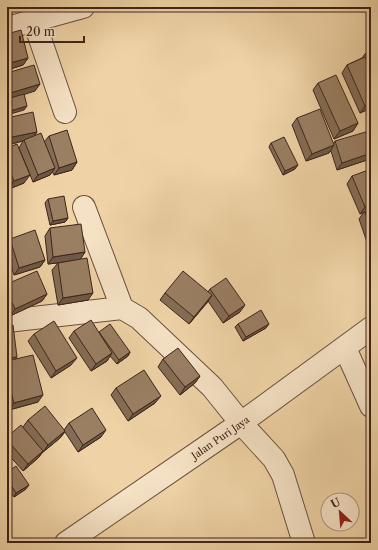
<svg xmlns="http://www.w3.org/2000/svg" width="378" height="550" font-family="'Libre Caslon Text',serif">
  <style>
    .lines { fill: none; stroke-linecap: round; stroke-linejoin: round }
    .minor-casing { stroke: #6a503e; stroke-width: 24 }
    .tertiary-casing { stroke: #6a503e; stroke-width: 24 }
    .minor { stroke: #f5e2c5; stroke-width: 22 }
    .tertiary { stroke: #f5e2c5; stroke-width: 22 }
    .wall { fill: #846d55; stroke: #3e241b }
    .shaded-wall { fill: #6c5945; stroke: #3e241b }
    .building { fill: #9a7f63; stroke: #3e241b }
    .labels { text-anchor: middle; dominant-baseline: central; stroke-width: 3.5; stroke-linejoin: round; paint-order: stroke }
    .street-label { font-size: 10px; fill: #3e241b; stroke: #f5e2c5 }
  </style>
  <rect width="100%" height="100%" fill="#efd3a6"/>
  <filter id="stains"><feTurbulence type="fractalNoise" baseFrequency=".005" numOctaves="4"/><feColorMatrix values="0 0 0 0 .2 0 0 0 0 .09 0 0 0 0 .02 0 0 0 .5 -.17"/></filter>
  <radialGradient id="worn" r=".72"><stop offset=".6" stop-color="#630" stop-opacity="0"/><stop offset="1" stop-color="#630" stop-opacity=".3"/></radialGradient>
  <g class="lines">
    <!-- minor casing -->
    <g class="minor-casing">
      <path id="minor" d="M34,21L65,112
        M7,28L83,7
        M84,207L122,308
        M7,321L122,308L139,318L212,387L241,423L274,459L283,475L304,543
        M345,348L371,406"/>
    </g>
    <!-- tertiary casing -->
    <g class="tertiary-casing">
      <g id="tertiary">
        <path id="s1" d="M66,543L241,423L371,328"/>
      </g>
    </g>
    <!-- minor -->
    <use href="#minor" class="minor"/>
    <!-- tertiary -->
    <use href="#tertiary" class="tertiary"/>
  </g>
  <!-- wall -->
  <path class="wall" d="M7,34L28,58L23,65L7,70Z
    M371,50V108L360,113L342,73L347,65L362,58L365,54Z
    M318,83L358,123L353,131L334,139L313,90Z
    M7,118L37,132L34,136L44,142L49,136L77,162L72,170L54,175L52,171L50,175L33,182L19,148L23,141L7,145Z
    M297,118L333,144L335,141L370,159L337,170L331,151L329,153L306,161L292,125Z
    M271,143L295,169L283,175L269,147Z
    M7,148L24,183L9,189L7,185Z
    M352,176L371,210V244L368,245L359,219L364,212L360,214L347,184Z
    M48,199L68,218L65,222L50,225L45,203Z
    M50,228L85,252L80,259L88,300L58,305L52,270L58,263L66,262L48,264L45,236Z
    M10,239L45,260L40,267L14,275L7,253V243Z
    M7,284L47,294L42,301L10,316L7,310Z
    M210,289L240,312L223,323L208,301L189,324L160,300L165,293L208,292Z
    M238,324L266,328L243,341L235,327Z
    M7,326L15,359L38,402L9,410L7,404Z
    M74,331L99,333L130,352L128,356L117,364L110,356L107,361L91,371L69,338Z
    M34,334L71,365L51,378L28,341Z
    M163,359L200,376L195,383L180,395L158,367Z
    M116,388L155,403L128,421L111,395Z
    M28,420L64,430L69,423L101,437L78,452L65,432L60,438L43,452L38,458L23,471L7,453V437L23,427Z
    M7,472L26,489L14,497L7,487Z"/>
  <!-- shaded-wall -->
  <path class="shaded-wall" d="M28,58L23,65L7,70V68L10,63Z
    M40,84L35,91L7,100V94Z
    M371,103V108L360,113L365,106Z
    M27,106L24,110L7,115V112Z
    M358,123L353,131L334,139L340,131Z
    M37,132L31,140H24L23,141L7,145V138Z
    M334,145L329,153L306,161L312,154Z
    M371,153V158L370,159L337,170L342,163Z
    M77,162L72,170L54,175L59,168Z
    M298,165L295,169L283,175L285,171Z
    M55,168L50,175L33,182L38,175Z
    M30,175L24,183L9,189L14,181Z
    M371,204V209L360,214L365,207Z
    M68,218L65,222L50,225L53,221Z
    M371,240V244L368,245Z
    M85,252L80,260L48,264L53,257Z
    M45,260L40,267L14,275L19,268Z
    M93,293L88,300L58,305L63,298Z
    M47,294L42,301L10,316L15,309Z
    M212,295L207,303L189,324L194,317Z
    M245,305L240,312L223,323L229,316Z
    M269,324L266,328L243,341L246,337Z
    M130,352L128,356L117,364L119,360Z
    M112,353L107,361L91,371L96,364Z
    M17,357L14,361H7V358Z
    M77,358L71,365L51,378L56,371Z
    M200,376L195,383L180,395L185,387Z
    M43,395L38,402L9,410L14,403Z
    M161,396L155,403L128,421L133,414Z
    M106,430L101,437L78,452L83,445Z
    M65,431L60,438L43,452L48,445Z
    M43,451L38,458L23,471L28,464Z
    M29,485L26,489L14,497L16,493Z"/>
  <!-- building -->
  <path class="building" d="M21,30L28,58L10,63L7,51V34Z
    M371,50V63L365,54Z
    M365,57L371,70V103L365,106L347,65Z
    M34,65L40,84L7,94V73Z
    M336,75L358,123L340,131L318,83Z
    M24,94L27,106L7,112V99Z
    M320,109L334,145L312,154L297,118Z
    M33,112L37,132L7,138V118Z
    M67,130L77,162L59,168L49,136Z
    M369,131L371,138V153L342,163L335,141Z
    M41,133L55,168L38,175L24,140Z
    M284,137L298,165L285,171L271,143Z
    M17,144L30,175L14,181L7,165V148Z
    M371,169V204L365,207L352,176Z
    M64,196L68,218L53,221L48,199Z
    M371,210V231L365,212Z
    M81,224L85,252L53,257L50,228Z
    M35,230L45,260L19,268L10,239Z
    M87,258L93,293L63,298L58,263Z
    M37,271L47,294L15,309L7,292V284Z
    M183,271L212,295L194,317L165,293Z
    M226,278L245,305L229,316L210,289Z
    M261,310L269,324L246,337L238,324Z
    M91,320L112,353L96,364L74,331Z
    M54,321L77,358L56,371L34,334Z
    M110,324L130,352L119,360L99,332Z
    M13,325L17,357L7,358V326Z
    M178,348L200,376L185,387L163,359Z
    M33,355L43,395L14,403L7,377V361Z
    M144,370L161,396L133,414L116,388Z
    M45,406L65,431L48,445L28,420Z
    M92,408L106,430L83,445L69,423Z
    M21,425L43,451L28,464L7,440V437Z
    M16,466L29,485L16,493L7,479V472Z"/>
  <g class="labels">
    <!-- street labels -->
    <g class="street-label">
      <text stroke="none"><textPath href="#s1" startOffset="187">Jalan Puri Jaya</textPath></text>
    </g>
  </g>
  <!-- margin -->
  <rect width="378" height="550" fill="none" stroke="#efd3a6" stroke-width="24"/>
  <rect x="8" y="8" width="362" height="534" fill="none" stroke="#3e241b" stroke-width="2"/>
  <rect x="12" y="12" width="354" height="526" fill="none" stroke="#3e241b"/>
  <!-- north arrow -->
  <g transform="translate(340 512) rotate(334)"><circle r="19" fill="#f5e2c5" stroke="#ac9681"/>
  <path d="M0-3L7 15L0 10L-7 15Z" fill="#8f2418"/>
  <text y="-6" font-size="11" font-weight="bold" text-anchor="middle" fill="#3e241b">U</text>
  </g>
  <!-- scale -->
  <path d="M20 36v6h64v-6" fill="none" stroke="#3e241b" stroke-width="2"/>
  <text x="26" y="36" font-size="12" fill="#3e241b" stroke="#f5e2c5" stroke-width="3" paint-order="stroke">20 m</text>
  <rect width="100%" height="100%" filter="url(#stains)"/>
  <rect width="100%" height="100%" fill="url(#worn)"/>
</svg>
